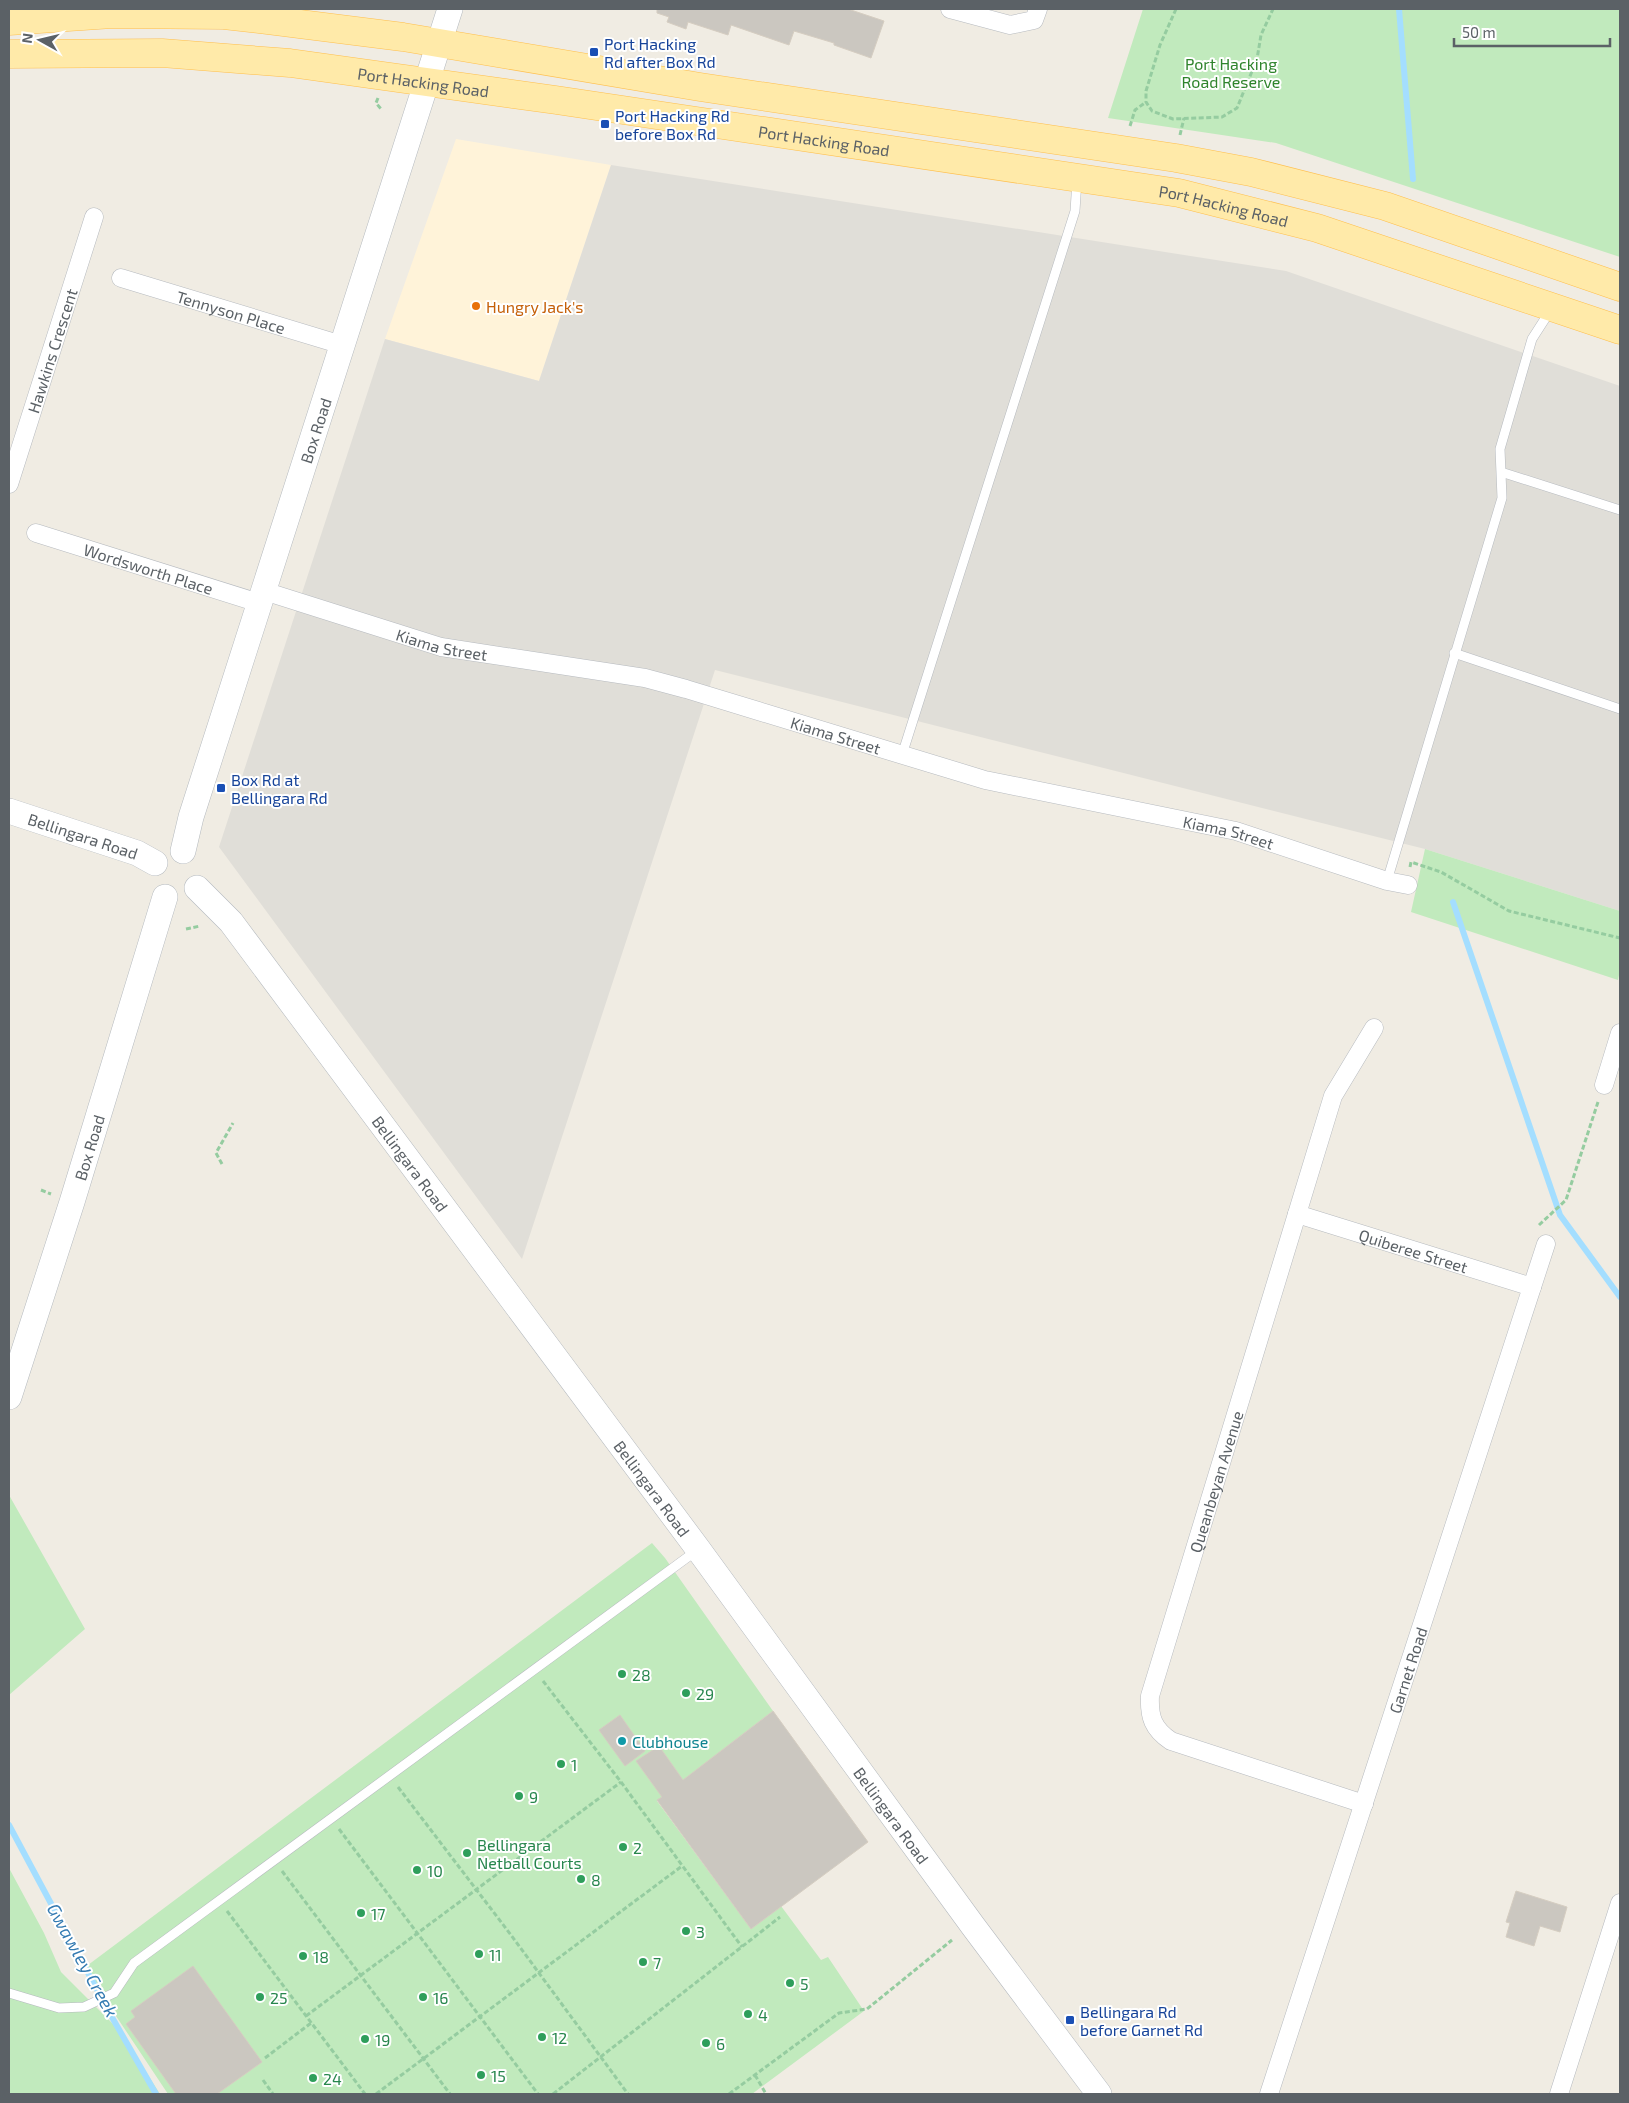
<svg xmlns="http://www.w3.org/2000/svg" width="1629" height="2103" font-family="'Exo 2',sans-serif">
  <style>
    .commercial { fill: #fff3d9 }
    .industrial { fill: #e0ded8 }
    .green { fill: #c1eabd }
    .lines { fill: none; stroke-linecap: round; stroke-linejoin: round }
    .stream { stroke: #a4deff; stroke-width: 6 }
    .building { fill: #cbc7c0; stroke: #d5cdc1 }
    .lane-casing { stroke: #b6babf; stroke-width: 10 }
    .street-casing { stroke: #b6babf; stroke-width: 19 }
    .secondary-casing { stroke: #b5babf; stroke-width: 26 }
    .primary-casing { stroke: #ffbf4d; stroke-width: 29 }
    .path { stroke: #95cca0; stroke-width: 3; stroke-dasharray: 5 2.5; stroke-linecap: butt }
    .lane { stroke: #fff; stroke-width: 9 }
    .street { stroke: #fff; stroke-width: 18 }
    .secondary { stroke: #fff; stroke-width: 25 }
    .primary { stroke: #ffeaa9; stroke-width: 28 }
    .transit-dot { fill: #1a4fb4; stroke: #fff; stroke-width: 2 }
    .food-dot { fill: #e8710a; stroke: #fff; stroke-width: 2 }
    .leisure-dot { fill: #2e9e5b; stroke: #fff; stroke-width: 2 }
    .culture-dot { fill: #0f9aa8; stroke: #fff; stroke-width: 2 }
    .labels { text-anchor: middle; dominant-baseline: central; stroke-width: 4; stroke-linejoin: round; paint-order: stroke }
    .transit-label { font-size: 16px; fill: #164399; stroke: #fff; text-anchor: start }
    .park-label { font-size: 16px; fill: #2f842c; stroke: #fff }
    .street-label { font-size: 16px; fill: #5b6166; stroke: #fff }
    .food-label { font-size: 16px; fill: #c56008; stroke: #fff; text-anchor: start }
    .leisure-label { font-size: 16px; fill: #27864d; stroke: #fff; text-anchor: start }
    .culture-label { font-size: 16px; fill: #0d838f; stroke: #fff; text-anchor: start }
    .water-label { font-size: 18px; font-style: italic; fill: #347bb2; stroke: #fff }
  </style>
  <rect width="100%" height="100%" fill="#f0ece3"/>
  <!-- commercial -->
  <path class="commercial" d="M456,139L611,165L539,381L385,339Z"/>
  <!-- industrial -->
  <path class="industrial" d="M611,165L1286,271L1620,386V911L1425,849L715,670L522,1259L219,847L385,339L539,381Z"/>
  <!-- green -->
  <path class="green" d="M1143,9H1620V257L1276,143L1108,118Z
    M1425,849L1620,911V970L1618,980L1411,912Z
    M9,1495L85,1629L9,1695Z
    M652,1543L665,1558L773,1711L657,1801L751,1929L781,1906L821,1960L828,1957L864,2011L752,2094H168L84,1968Z
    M9,1868L44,1933L61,1972L120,2031L160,2094H9Z"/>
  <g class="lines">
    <!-- stream -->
    <path class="stream" d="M1399,9L1413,179
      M1453,902L1560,1215L1620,1297
      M9,1825L109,2012L156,2094"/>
  </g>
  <!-- building -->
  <path class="building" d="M657,9H848L884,21L871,58L834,45V43L794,31L789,45L731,25L728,35L688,22L686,29L667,22L669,17L657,13Z
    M773,1711L868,1842L751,1929L657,1800L662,1797L636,1761L659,1746L683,1780Z
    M620,1715L645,1751L625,1766L599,1730Z
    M1516,1891L1567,1907L1560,1932L1540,1926L1534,1946L1506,1937L1510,1923L1506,1922Z
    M193,1966L262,2062L217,2094H176L126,2024L135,2017L131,2011Z"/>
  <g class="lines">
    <!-- lane casing -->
    <g class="lane-casing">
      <path id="lane" d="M1501,472L1620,510
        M1454,653L1620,709
        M902,755L1075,211L1077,180
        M1387,881L1502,498L1500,449L1532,339L1550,311
        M9,1993L59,2008L84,2007L114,1993L134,1963L696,1551"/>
    </g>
    <!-- street casing -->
    <g class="street-casing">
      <g id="street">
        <path d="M950,9L1010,25L1034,20L1038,9"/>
        <path id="s1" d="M121,278L342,345"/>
        <path id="s2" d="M9,484L94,217"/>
        <path id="s3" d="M36,533L259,603"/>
        <path id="s4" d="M264,591L441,647L645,678L686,689L985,780L1236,831L1387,881L1408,885"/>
        <path d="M1604,1085L1620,1033"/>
        <path id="s5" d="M1297,1214L1532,1287"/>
        <path id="s6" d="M1364,1804L1171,1741C1153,1729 1149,1717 1150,1696L1333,1096L1374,1028"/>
        <path id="s7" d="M1269,2094L1546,1244"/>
        <path d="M1559,2094L1620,1903"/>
      </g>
    </g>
    <!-- secondary casing -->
    <g class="secondary-casing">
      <g id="secondary">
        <path id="s8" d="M9,811L137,853L155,863"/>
        <path id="s9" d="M183,851L191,817L450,9"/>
        <path id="s10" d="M197,888L231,922L698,1549L973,1926L1099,2094"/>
        <path id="s11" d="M9,1397L72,1202L165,897"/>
      </g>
    </g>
    <!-- primary casing -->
    <g class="primary-casing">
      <g id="primary">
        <path d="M9,21L112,14L224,15L268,20L403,37L700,87L1176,158L1251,172L1385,206L1620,287"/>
        <path id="s12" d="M9,54L162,53L290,63L556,100L1179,193L1317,228L1620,330"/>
      </g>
    </g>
    <!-- path -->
    <path class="path" d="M1176,9L1160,45L1146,91V102L1152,111L1173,119L1222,117L1237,108L1257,59L1261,35L1273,9
      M378,98L376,103L382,110
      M1130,126L1135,110L1146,102
      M1180,135L1184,118
      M1410,867L1411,862L1441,872L1509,911L1620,938
      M186,929L200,926
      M222,1164L216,1153L233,1123
      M41,1190L51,1194
      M1539,1225L1566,1200L1598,1102
      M543,1681L621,1782L742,1947
      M398,1787L511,1935L628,2094
      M339,1829L538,2094
      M282,1871L450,2094
      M227,1911L365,2094
      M306,2016L621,1782
      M265,2058L311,2023
      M755,2075L766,2094
      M263,2080L273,2094
      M376,2094L682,1866
      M553,2094L780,1917
      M729,2094L839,2013L867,2009L952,1940"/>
    <!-- lane -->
    <use href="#lane" class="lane"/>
    <!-- street -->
    <use href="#street" class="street"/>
    <!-- secondary -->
    <use href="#secondary" class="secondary"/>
    <!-- primary -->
    <use href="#primary" class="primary"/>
  </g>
  <!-- markers -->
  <g class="transit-dot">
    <rect x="589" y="47" width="10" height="10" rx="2.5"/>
    <rect x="600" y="119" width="10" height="10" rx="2.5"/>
    <rect x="216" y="783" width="10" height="10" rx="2.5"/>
    <rect x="1065" y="2015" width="10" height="10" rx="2.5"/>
  </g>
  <circle class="food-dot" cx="476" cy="306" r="5"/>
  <g class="leisure-dot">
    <circle cx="622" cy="1674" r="5"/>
    <circle cx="686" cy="1693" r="5"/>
    <circle cx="561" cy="1764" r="5"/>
    <circle cx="519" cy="1796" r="5"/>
    <circle cx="623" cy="1847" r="5"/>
    <circle cx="467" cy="1853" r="5"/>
    <circle cx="417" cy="1870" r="5"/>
    <circle cx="581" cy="1879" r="5"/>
    <circle cx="361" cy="1913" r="5"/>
    <circle cx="686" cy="1931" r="5"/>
    <circle cx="479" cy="1954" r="5"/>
    <circle cx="303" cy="1956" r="5"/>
    <circle cx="643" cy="1962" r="5"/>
    <circle cx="790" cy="1983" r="5"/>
    <circle cx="260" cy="1997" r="5"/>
    <circle cx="423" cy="1997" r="5"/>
    <circle cx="748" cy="2014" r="5"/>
    <circle cx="542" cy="2037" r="5"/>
    <circle cx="365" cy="2039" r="5"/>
    <circle cx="706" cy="2043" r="5"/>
    <circle cx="481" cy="2075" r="5"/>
    <circle cx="313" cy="2078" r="5"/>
  </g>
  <circle class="culture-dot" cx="622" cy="1741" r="5"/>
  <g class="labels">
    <!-- transit labels -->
    <g class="transit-label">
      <text x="604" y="43">Port Hacking<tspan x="604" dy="18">Rd after Box Rd</tspan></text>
      <text x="615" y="115">Port Hacking Rd<tspan x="615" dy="18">before Box Rd</tspan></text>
      <text x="231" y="779">Box Rd at<tspan x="231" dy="18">Bellingara Rd</tspan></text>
      <text x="1080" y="2011">Bellingara Rd<tspan x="1080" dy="18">before Garnet Rd</tspan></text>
    </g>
    <!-- park labels -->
    <g class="park-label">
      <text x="1231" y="63">Port Hacking<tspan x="1231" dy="18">Road Reserve</tspan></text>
    </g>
    <!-- street labels -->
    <g class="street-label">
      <text stroke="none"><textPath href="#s12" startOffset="416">Port Hacking Road</textPath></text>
      <text stroke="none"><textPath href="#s12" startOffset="821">Port Hacking Road</textPath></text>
      <text stroke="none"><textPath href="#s12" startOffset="1226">Port Hacking Road</textPath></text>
      <text stroke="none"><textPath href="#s1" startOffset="115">Tennyson Place</textPath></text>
      <text stroke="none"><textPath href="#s2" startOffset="140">Hawkins Crescent</textPath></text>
      <text stroke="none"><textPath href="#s9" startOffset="441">Box Road</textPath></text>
      <text stroke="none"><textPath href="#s3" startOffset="118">Wordsworth Place</textPath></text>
      <text stroke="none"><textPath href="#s4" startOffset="186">Kiama Street</textPath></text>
      <text stroke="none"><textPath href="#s4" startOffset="591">Kiama Street</textPath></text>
      <text stroke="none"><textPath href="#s4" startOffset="996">Kiama Street</textPath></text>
      <text stroke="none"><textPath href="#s8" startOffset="78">Bellingara Road</textPath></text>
      <text stroke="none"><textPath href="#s11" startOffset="262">Box Road</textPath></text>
      <text stroke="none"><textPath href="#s10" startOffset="349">Bellingara Road</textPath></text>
      <text stroke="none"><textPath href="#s5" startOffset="122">Quiberee Street</textPath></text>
      <text stroke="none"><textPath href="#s6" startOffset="480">Queanbeyan Avenue</textPath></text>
      <text stroke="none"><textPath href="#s10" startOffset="754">Bellingara Road</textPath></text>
      <text stroke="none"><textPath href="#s7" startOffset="446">Garnet Road</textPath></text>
      <text stroke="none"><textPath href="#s10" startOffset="1159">Bellingara Road</textPath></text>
    </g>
    <!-- food labels -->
    <g class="food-label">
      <text x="486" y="306">Hungry Jack's</text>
    </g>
    <!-- leisure labels -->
    <g class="leisure-label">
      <text x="632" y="1674">28</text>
      <text x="696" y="1693">29</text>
      <text x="571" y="1764">1</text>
      <text x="529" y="1796">9</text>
      <text x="477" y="1844">Bellingara<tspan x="477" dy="18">Netball Courts</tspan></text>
      <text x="633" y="1847">2</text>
      <text x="427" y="1870">10</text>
      <text x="591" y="1879">8</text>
      <text x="371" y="1913">17</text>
      <text x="696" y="1931">3</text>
      <text x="489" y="1954">11</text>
      <text x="313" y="1956">18</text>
      <text x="653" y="1962">7</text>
      <text x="800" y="1983">5</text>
      <text x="270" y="1997">25</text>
      <text x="433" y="1997">16</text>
      <text x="758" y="2014">4</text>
      <text x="552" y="2037">12</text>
      <text x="375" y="2039">19</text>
      <text x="716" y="2043">6</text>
      <text x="491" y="2075">15</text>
      <text x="323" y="2078">24</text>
    </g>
    <!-- culture labels -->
    <g class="culture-label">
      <text x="632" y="1741">Clubhouse</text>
    </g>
    <!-- water labels -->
    <g class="water-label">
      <text transform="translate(83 1960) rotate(61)">Gwawley Creek</text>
    </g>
  </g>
  <!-- border -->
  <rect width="1629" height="2103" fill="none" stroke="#5b6166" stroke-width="20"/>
  <!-- north arrow -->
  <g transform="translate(40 40) rotate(278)" stroke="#ffffff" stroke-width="4" paint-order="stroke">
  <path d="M0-4L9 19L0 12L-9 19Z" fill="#5b6166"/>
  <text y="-8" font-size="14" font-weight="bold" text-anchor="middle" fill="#5b6166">N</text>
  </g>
  <!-- scale -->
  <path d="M1454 38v8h156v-8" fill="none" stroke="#5b6166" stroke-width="2.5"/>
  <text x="1462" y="38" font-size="15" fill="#5b6166" stroke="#ffffff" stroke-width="4" paint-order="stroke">50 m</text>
</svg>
